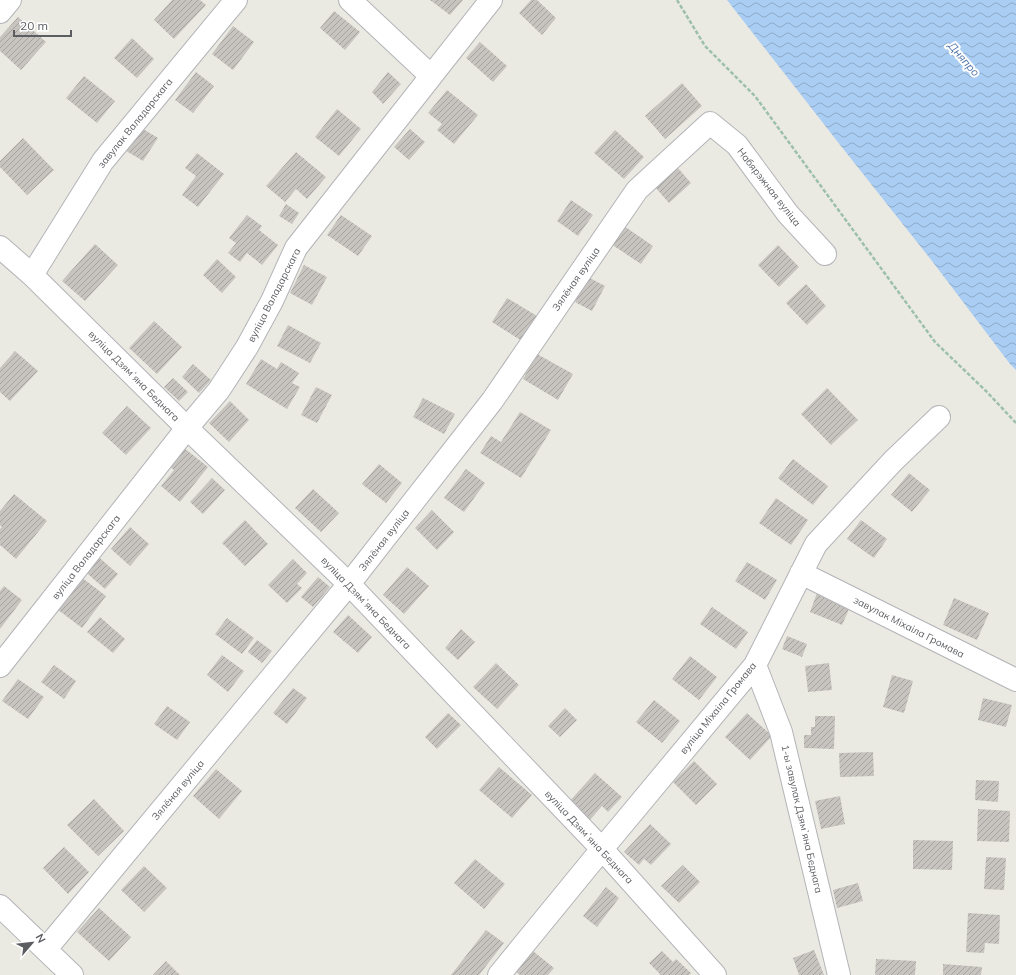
<svg xmlns="http://www.w3.org/2000/svg" width="1016" height="975" font-family="Mulish,sans-serif">
  <style>
    .water { fill: url(#water-waves) }
    .building { fill: url(#building-hatch) }
    .lines { fill: none; stroke-linecap: round; stroke-linejoin: round }
    .minor-casing { stroke: #b3b4b8; stroke-width: 24 }
    .path { stroke: #9cc0a9; stroke-width: 2.5; stroke-dasharray: 4 2; stroke-linecap: butt }
    .minor { stroke: #fff; stroke-width: 22 }
    .labels { text-anchor: middle; dominant-baseline: central; stroke-width: 4; stroke-linejoin: round; paint-order: stroke }
    .street-label { font-size: 10px; fill: #5b5d61; stroke: #fff }
    .water-label { font-size: 11px; font-style: italic; fill: #4e73aa; stroke: #fff }
  </style>
  <defs>
    <pattern id="water-waves" width="16" height="10" patternUnits="userSpaceOnUse"><rect width="16" height="10" fill="#aacdf3"/><path d="M0 5q4-4 8 0t8 0" fill="none" stroke="#8daac8"/></pattern>
    <pattern id="building-hatch" width="6" height="6" patternUnits="userSpaceOnUse"><rect width="6" height="6" fill="#c7c4bf"/><path d="M-1 1l2-2M0 6l6-6M5 7l2-2" fill="none" stroke="#a5a29f"/></pattern>
  </defs>
  <rect width="100%" height="100%" fill="#ebeae2"/>
  <!-- water -->
  <path class="water" d="M727,0H1016V370L1010,364L932,261L837,141Z"/>
  <!-- building -->
  <path class="building" d="M172,0H200L206,5L174,39L154,20Z
    M430,0H463L450,15Z
    M531,0H537L556,18L542,35L519,13Z
    M334,11L360,32L345,50L320,28Z
    M18,17L46,42L21,70L0,51V37Z
    M233,26L254,42L233,70L212,54Z
    M132,38L154,59L137,78L114,58Z
    M480,42L507,66L493,82L466,58Z
    M196,72L214,86L193,113L175,100Z
    M388,72L401,84L383,104L372,92Z
    M84,76L115,101L97,123L66,98Z
    M682,83L702,106L665,139L645,116Z
    M447,90L478,115L454,144L437,130L442,124L428,113Z
    M337,109L361,129L339,156L315,137Z
    M138,126L158,138L143,161L123,149Z
    M410,129L425,142L409,160L394,147Z
    M615,130L644,157L624,179L594,153Z
    M23,138L54,170L27,195L0,167V161Z
    M296,152L326,177L307,199L296,189L285,202L266,186Z
    M197,153L224,174L198,207L182,195L196,176L185,168Z
    M677,167L691,183L669,203L655,187Z
    M571,200L593,215L578,236L557,221Z
    M286,204L299,213L292,224L279,216Z
    M247,215L262,226L259,230L278,245L262,265L247,253L240,262L228,253L236,243L229,238Z
    M341,215L372,236L358,256L327,235Z
    M624,226L653,246L641,264L611,244Z
    M95,244L118,265L85,301L62,281Z
    M778,245L799,267L779,287L758,265Z
    M217,259L236,277L222,293L203,275Z
    M304,265L327,277L312,305L290,293Z
    M588,277L605,286L592,311L575,302Z
    M806,284L826,306L807,325L786,303Z
    M507,298L537,316L522,341L492,322Z
    M154,321L182,347L157,374L129,348Z
    M288,325L321,343L310,363L277,346Z
    M15,351L38,371L10,401L0,392V368Z
    M537,354L573,374L558,400L523,379Z
    M261,359L277,369L281,362L299,373L292,383L300,387L287,409L246,384Z
    M193,364L211,380L199,393L182,377Z
    M173,378L188,392L179,401L164,387Z
    M316,387L332,395L317,423L301,415Z
    M827,388L858,420L831,445L801,414Z
    M423,398L455,414L444,434L413,417Z
    M230,401L249,420L229,442L209,423Z
    M127,406L151,428L126,455L102,433Z
    M520,412L551,430L521,478L480,453L491,436L501,442Z
    M184,448L208,467L180,502L161,486L174,470L169,466Z
    M793,459L828,486L813,505L778,478Z
    M379,464L402,483L386,503L362,484Z
    M466,469L485,483L464,512L444,498Z
    M909,473L930,490L912,512L891,495Z
    M212,478L225,490L203,514L190,502Z
    M313,489L339,513L321,532L295,508Z
    M14,494L47,521L16,559L0,545V529L2,527L0,525V511Z
    M776,498L808,520L791,545L759,523Z
    M432,510L454,532L437,550L415,528Z
    M245,520L268,544L245,566L222,543Z
    M861,520L887,539L874,558L847,539Z
    M130,527L149,544L130,566L111,549Z
    M94,553L118,574L105,589L81,568Z
    M293,559L307,573L297,584L302,588L287,603L268,585Z
    M747,562L777,580L765,600L735,581Z
    M407,567L429,586L404,614L383,595Z
    M81,577L106,596L82,628L57,609Z
    M318,577L330,587L313,607L301,597Z
    M4,586L22,600L0,629V591Z
    M817,593L850,607L842,625L810,612Z
    M954,598L989,613L977,640L943,625Z
    M712,607L748,632L736,649L700,624Z
    M348,615L372,637L358,653L333,632Z
    M100,617L125,639L113,653L87,632Z
    M227,618L254,638L242,654L215,634Z
    M461,629L475,642L458,660L445,648Z
    M787,636L807,644L802,657L782,649Z
    M257,640L272,651L262,663L248,652Z
    M222,655L244,671L228,692L207,675Z
    M690,656L717,677L699,700L672,679Z
    M496,663L519,685L497,709L473,687Z
    M829,663L832,690L808,692L805,666Z
    M54,665L76,681L64,699L41,682Z
    M892,675L913,681L904,713L883,707Z
    M18,679L44,697L28,719L2,701Z
    M293,688L307,698L287,724L273,713Z
    M983,698L1012,705L1006,727L978,720Z
    M654,700L680,721L662,743L636,722Z
    M167,706L190,722L177,740L154,724Z
    M565,708L577,720L560,737L548,726Z
    M448,713L461,725L437,749L425,737Z
    M747,713L772,736L750,760L725,737Z
    M815,716H835L834,749L804,748V735H811V727H815Z
    M873,752L874,776L840,777L839,753Z
    M694,761L717,784L696,805L673,782Z
    M499,767L532,795L512,818L479,790Z
    M216,769L242,791L219,819L193,796Z
    M595,773L622,797L608,812L602,806L589,821L568,803Z
    M976,780L999,781L998,802L975,800Z
    M840,796L845,824L821,829L815,801Z
    M94,799L124,831L98,856L67,825Z
    M978,809L1010,811L1009,842L977,841Z
    M650,824L671,844L651,865L644,859L639,865L624,852Z
    M913,840L953,841L952,870L913,869Z
    M64,847L89,872L68,894L43,868Z
    M986,857L1006,858L1004,890L984,889Z
    M475,859L505,884L484,909L454,883Z
    M683,865L700,882L679,903L661,886Z
    M144,866L167,888L144,912L121,890Z
    M858,883L863,901L837,908L833,890Z
    M606,887L619,898L597,927L583,916Z
    M99,908L131,937L109,961L77,932Z
    M968,913L1000,915L999,944L985,943L984,953L966,952Z
    M486,930L504,943L479,975H451Z
    M814,950L824,975H799L793,958Z
    M533,951L554,968L548,975H520L516,972Z
    M662,951L673,962L676,959L691,973L689,975H659L660,974L649,963Z
    M876,959L916,961L915,975H875Z
    M166,961L180,975H153Z
    M943,964L982,967L981,975H943Z"/>
  <g class="lines">
    <!-- minor casing -->
    <g class="minor-casing">
      <path id="minor" d="M350,0L431,76
        M0,12L10,0
        M0,247L32,275L187,428L349,584L602,849L715,975
        M32,275L103,161L236,0
        M801,573L1016,680
        M755,665L781,732L839,975
        M0,666L187,428L219,390L247,347L272,301L296,248L491,0
        M0,906L72,975
        M46,949L349,584L492,401L637,190L710,123L737,145L788,214L825,254
        M499,975L602,849L755,665L816,544L893,461L939,417"/>
    </g>
    <!-- path -->
    <path class="path" d="M677,0L705,46L755,96L935,342L986,391L1016,423"/>
    <!-- minor -->
    <use href="#minor" class="minor"/>
  </g>
  <g class="labels">
    <!-- street labels -->
    <g class="street-label">
      <text transform="translate(135 123) rotate(-51)">завулак Валадарскага</text>
      <text transform="translate(769 187) rotate(52)">Набярэжная вуліца</text>
      <text transform="translate(576 279) rotate(-55)">Зялёная вуліца</text>
      <text transform="translate(274 295) rotate(-63)">вуліца Валадарскага</text>
      <text transform="translate(134 376) rotate(45)">вуліца Дзямʼяна Беднага</text>
      <text transform="translate(384 540) rotate(-52)">Зялёная вуліца</text>
      <text transform="translate(86 557) rotate(-52)">вуліца Валадарскага</text>
      <text transform="translate(366 603) rotate(46)">вуліца Дзямʼяна Беднага</text>
      <text transform="translate(909 627) rotate(27)">завулак Міхаіла Громава</text>
      <text transform="translate(718 708) rotate(-51)">вуліца Міхаіла Громава</text>
      <text transform="translate(178 790) rotate(-50)">Зялёная вуліца</text>
      <text transform="translate(802 819) rotate(77)">1-ы завулак Дзямʼяна Беднага</text>
      <text transform="translate(589 837) rotate(47)">вуліца Дзямʼяна Беднага</text>
    </g>
    <!-- water labels -->
    <g class="water-label">
      <text transform="translate(964 59) rotate(49)">Дняпро</text>
    </g>
  </g>
  <!-- north arrow -->
  <g transform="translate(32 943) rotate(62)" stroke="#ffffff" stroke-width="3" paint-order="stroke">
  <path d="M0-3L7 15L0 10L-7 15Z" fill="#5b5d61"/>
  <text y="-6" font-size="11" font-weight="bold" text-anchor="middle" fill="#5b5d61">N</text>
  </g>
  <!-- scale -->
  <path d="M14 30v6h57v-6" fill="none" stroke="#5b5d61" stroke-width="2"/>
  <text x="20" y="30" font-size="12" fill="#5b5d61" stroke="#ffffff" stroke-width="3" paint-order="stroke">20 m</text>
</svg>
